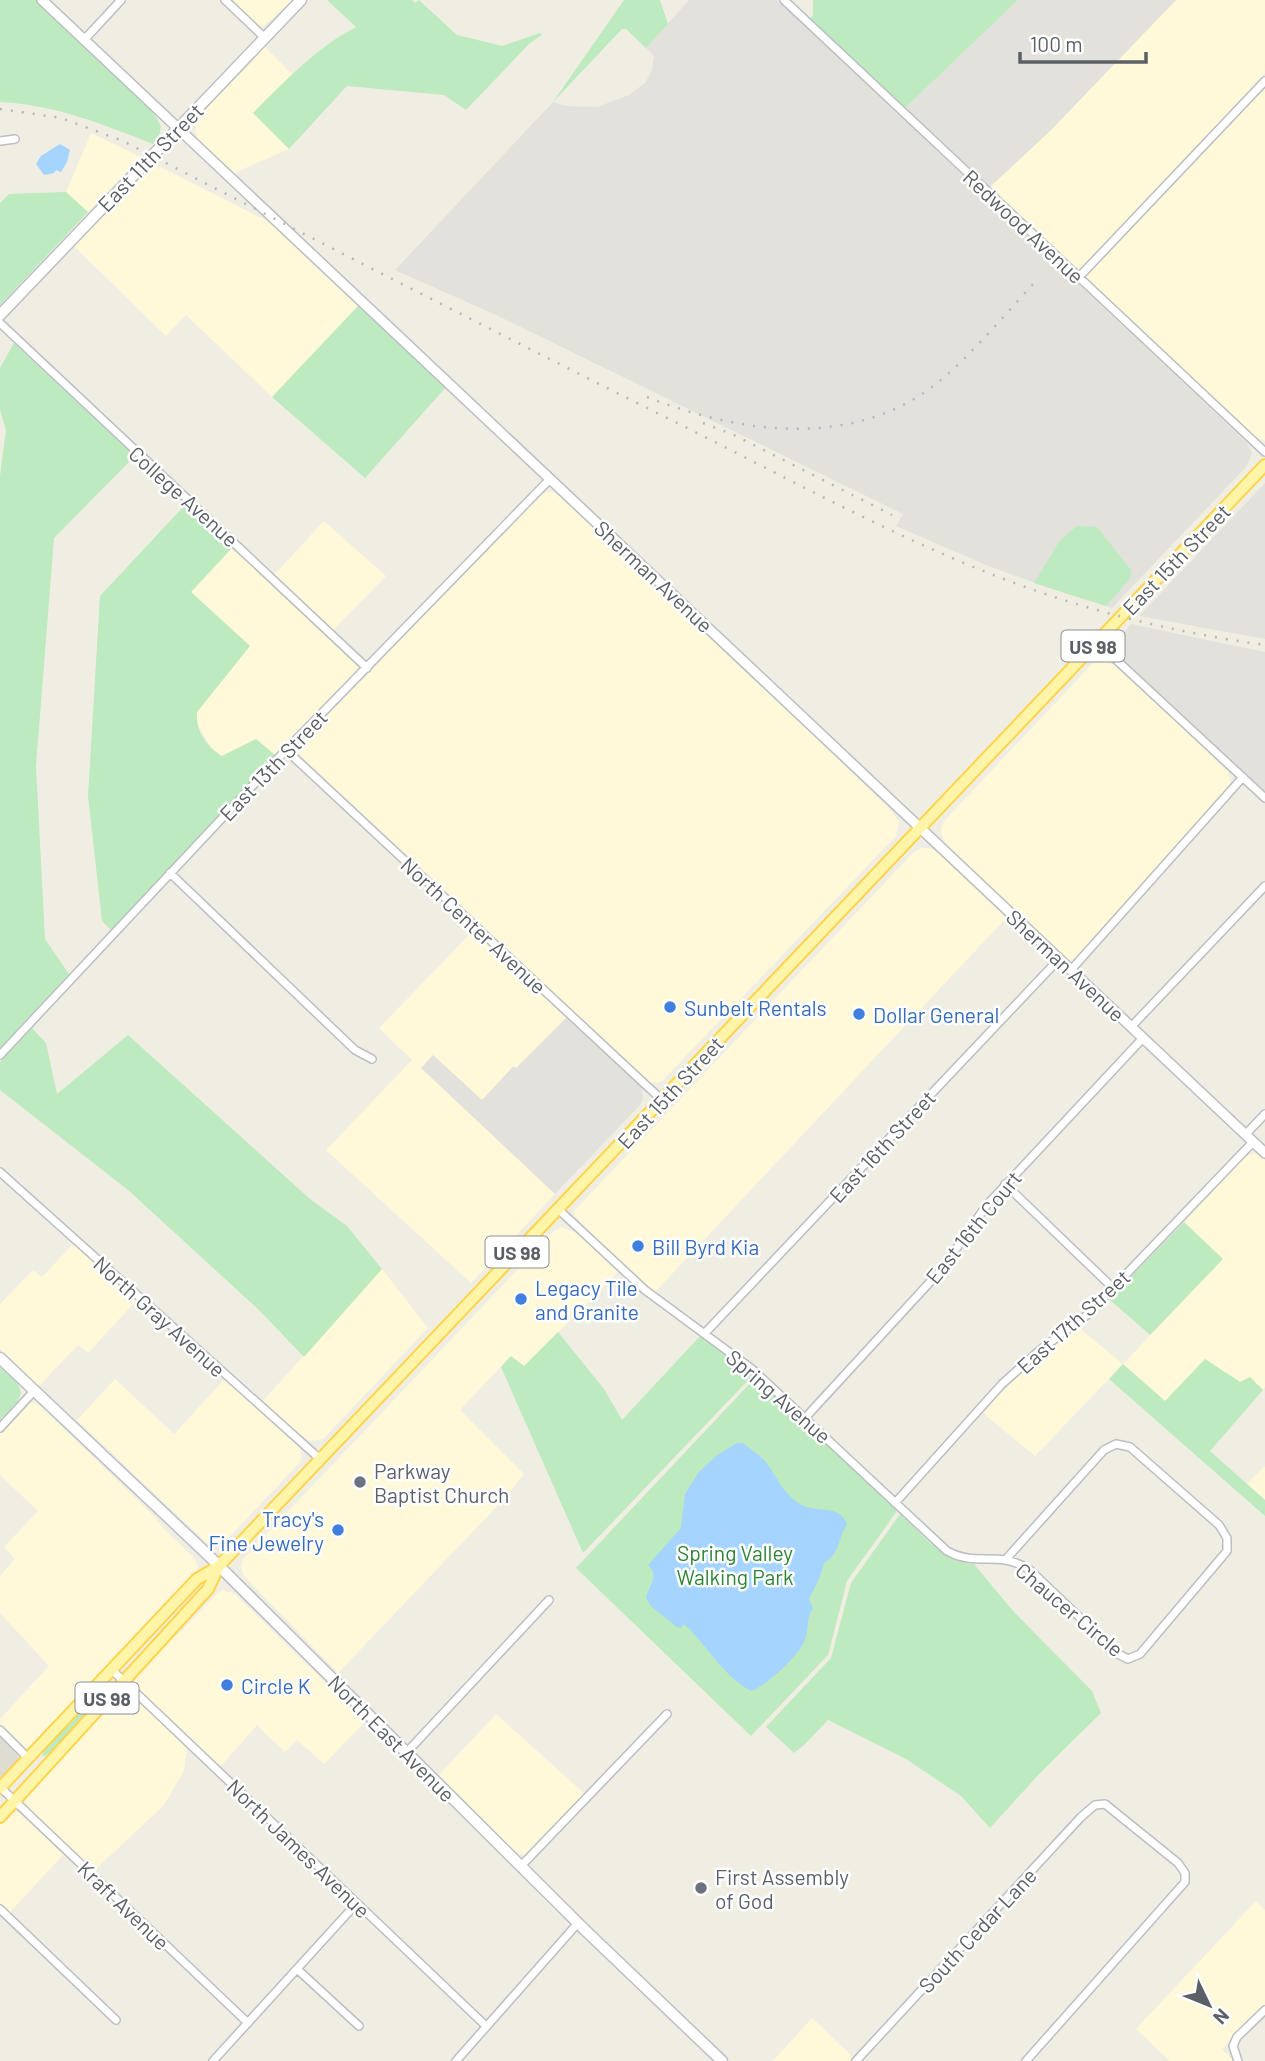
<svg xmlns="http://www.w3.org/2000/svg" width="1265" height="2061" font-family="Barlow,sans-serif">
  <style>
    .commercial { fill: #fff8d9 }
    .industrial { fill: #e3e1db }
    .education { fill: #dfddd2 }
    .green { fill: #bdeabf }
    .water { fill: #a4d4ff }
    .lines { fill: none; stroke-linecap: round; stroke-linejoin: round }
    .minor-casing { stroke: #bbbec4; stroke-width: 10 }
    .tertiary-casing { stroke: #bbbec4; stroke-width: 12 }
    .secondary-casing { stroke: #bcbfc6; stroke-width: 13 }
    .primary-casing { stroke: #ffd44d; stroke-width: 14 }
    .minor { stroke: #fff; stroke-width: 7 }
    .tertiary { stroke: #fff; stroke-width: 9 }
    .secondary { stroke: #fff; stroke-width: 10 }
    .primary { stroke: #fff5a9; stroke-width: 10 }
    .rail { stroke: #b7b8b9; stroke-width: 2.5; stroke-dasharray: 2 9; stroke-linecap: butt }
    .shop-dot { fill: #3f7fe0; stroke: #fff; stroke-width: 2.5 }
    .worship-dot { fill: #6b7280; stroke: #fff; stroke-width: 2.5 }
    .labels { text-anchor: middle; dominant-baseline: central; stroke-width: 5; stroke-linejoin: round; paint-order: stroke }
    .shield { fill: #fff; stroke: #8c9094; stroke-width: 2 }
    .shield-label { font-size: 19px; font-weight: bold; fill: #5b6066 }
    .street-label { font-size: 21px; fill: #5b6066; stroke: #fff }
    .shop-label { font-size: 21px; fill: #366cbe; stroke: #fff; text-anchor: start }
    .worship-label { font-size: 21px; fill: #5b616d; stroke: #fff; text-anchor: start }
    .park-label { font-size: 21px; fill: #2c8533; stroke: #fff }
  </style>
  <rect width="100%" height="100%" fill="#f0eee3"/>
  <!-- commercial -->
  <path class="commercial" d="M231,0H293L263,27L256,24Z
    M1176,0H1265V73L1079,271L990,187L1051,130Z
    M265,47L292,74L254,114L289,149L234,173L197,139L195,125L200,115Z
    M1265,88V441L1256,437L1220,404L1086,277Z
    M91,133L141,157L88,212L66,192Z
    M153,163L269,222L358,306L272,397L186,315L166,336L74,246Z
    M551,491L558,495L818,740L890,809L899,822L896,836L662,1081L657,1083L649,1082L621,1056L299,754L301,743L541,494Z
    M324,521L386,576L333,630L275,574Z
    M231,549L269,580L361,668L275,755L256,739L222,756L213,751L196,722L197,712L250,646L191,592Z
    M1099,660L1114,665L1161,707L1228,772L1231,786L1078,957L1069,960L948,846L943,839L941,829L944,821L1094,662Z
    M928,848L938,851L1008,916L655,1292L605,1249L575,1216L574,1211L913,853L921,848Z
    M473,931L566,1018L516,1068L513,1066L482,1100L434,1056L422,1068L555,1194L471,1283L326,1150L412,1060L379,1028Z
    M1256,1154L1265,1160V1387L1263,1390L1250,1378L1240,1382L1205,1359L1165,1401L1123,1364L1035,1456L983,1413L1006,1388L1043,1354L1078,1327L1123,1364L1223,1259L1184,1222L1243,1159L1249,1155Z
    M561,1227L577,1233L618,1272L524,1367L510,1357L460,1410L524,1474L504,1499L338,1673L244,1576L241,1568L243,1559L554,1231Z
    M73,1244L137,1300L88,1353L78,1345L39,1386L0,1349V1304L33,1270L42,1277Z
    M382,1269L428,1328L323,1439L310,1441L294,1431L262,1402Z
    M115,1379L174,1434L225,1379L299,1447L302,1456L300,1462L222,1545L210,1546L77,1420Z
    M30,1402L39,1405L152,1514L165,1530L196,1560L198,1568L119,1656L33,1745L26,1748L0,1725V1719L49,1666L0,1613V1576L15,1559L4,1547L38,1511L0,1475V1433Z
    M1265,1466V1500L1247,1484Z
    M223,1590L235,1594L365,1722L324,1764L297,1740L285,1752L257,1725L220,1767L134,1684L133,1678L162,1645L180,1633L217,1593Z
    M127,1690L187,1746L184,1771L164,1805L94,1871L28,1808L25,1799L119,1692Z
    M496,1714L585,1794L527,1853L523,1855L517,1853L439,1775Z
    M15,1812L22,1813L64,1854L10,1912L0,1903V1825Z
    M1256,1901L1265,1910V2008L1222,2049L1234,2061H1170L1136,2029Z
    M812,2018L853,2057L849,2061H773Z"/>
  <!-- industrial -->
  <path class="industrial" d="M689,0H777L1246,442L1252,453L1247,466L1112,608L1049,588L986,565L896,526L903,514L494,314L395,270L553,102L566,106L597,107L629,95L645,83L652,70L654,56L646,48Z
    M1018,0H1176L1051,130L990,187L905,108Z
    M1265,483V639L1139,616Z
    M1131,624L1265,652V794L1118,655L1115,648V642Z
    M566,1018L638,1083L642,1089L643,1099L640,1105L555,1194L421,1068L433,1055L482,1100L514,1066L516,1068Z"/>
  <!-- education -->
  <path class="education" d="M0,1736L19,1757L18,1760L0,1780Z"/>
  <!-- green -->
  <path class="green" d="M0,0H36L154,113L161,126L159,137L153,144C102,124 56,105 0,102Z
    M327,0H412L415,3L419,0L457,35L502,46L540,33L542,35L530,43L466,110L444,95L347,86L289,149L253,113C285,81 316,48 356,27Z
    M624,0H660L668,24L646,48L626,29H622L553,102Z
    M813,0H1018L905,108L810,19L813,15Z
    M66,192L88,212L0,305V203L9,194Z
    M358,306L447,386L365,478L272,397Z
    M14,343L135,456L54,538L36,766L45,939L69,974L0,1048V476L6,430L0,410V368Z
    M185,505L231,549L191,592L250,646L197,712C195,730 207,747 222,756L256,739L275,755L111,930L102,921L88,796L100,596Z
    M1077,526L1097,527L1131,570L1130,579L1106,606L1034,583L1061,539Z
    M32,1028L46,1043L57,1094L128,1035L310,1199L347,1226L382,1269L304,1357L259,1310L128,1190L0,1090V1062Z
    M1184,1222L1223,1259L1150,1335L1109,1299Z
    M558,1332L604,1389L622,1420L701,1335L753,1375L583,1553L501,1367L511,1356L524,1366Z
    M1205,1359L1240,1382L1250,1377L1263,1390L1210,1451L1265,1500V1516L1109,1379L1123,1364L1165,1401Z
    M0,1367L18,1384L21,1393L18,1401L0,1420Z
    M756,1377L897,1511L847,1581L828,1655L751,1736L576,1568Z
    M900,1514C921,1532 944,1564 974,1564L1013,1611L1092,1691L1101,1713L1041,1772L990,1828L961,1796L906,1759L828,1720L805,1744L794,1753L766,1727L831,1658L851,1583Z
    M108,1685L111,1686L52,1752L42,1757L45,1748Z"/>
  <!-- water -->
  <path class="water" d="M60,144L70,150L67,162L61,172L56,170L54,173L44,175L36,164L41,156Z
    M737,1443H743C750,1449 759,1454 765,1461C776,1475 783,1494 800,1504C816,1514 840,1503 847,1525C837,1539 841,1553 824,1563L819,1579L809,1599L813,1608C805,1619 810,1632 803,1644C795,1659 766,1686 751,1691C722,1675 708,1646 685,1625H682V1628L677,1627L651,1606L646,1598C649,1585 660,1576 648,1565L681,1528L685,1494L699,1472L716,1456Z"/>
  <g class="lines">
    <!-- minor casing -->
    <g class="minor-casing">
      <path id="minor" d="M225,0L265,38
        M784,0L1265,452
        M84,40L121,0
        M0,141L15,139
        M1079,277L1265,81
        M0,323L367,668
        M1097,642L1265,798
        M286,750L662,1100
        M170,873L355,1050L372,1059
        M1071,970L1243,777
        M1131,1027L1265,886
        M0,1055L286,750L550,479
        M1245,1135L1265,1114
        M0,1172L320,1459
        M1005,1184L1113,1288
        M558,1209L645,1290L752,1369L947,1551C978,1568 998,1549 1030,1570L1118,1654L1128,1659L1140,1654L1227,1551V1538L1219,1525L1130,1447L1116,1444L1104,1450L1007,1558
        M705,1333L1059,959
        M805,1418L942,1269L986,1206L1143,1038
        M0,1428L34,1391
        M895,1503L1002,1384L1040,1350L1087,1315L1253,1142
        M112,1670L486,2026
        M0,1730L28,1758
        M407,1752L549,1600
        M0,1787L248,2023
        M521,1866L667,1714
        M0,1909L116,2020
        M297,1969L359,2026
        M213,2061L356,1904
        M456,2061L578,1923
        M856,2061L1081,1817L1095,1805L1105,1804L1178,1863L1185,1873V1882L1026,2061
        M1238,2061L1233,2046L1237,2037L1265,2010"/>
    </g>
    <!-- tertiary casing -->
    <g class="tertiary-casing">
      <path id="tertiary" d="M42,0L1265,1153"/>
    </g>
    <!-- secondary casing -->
    <g class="secondary-casing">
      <path id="secondary" d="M0,315L301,0
        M0,1358L207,1554L586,1931L722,2061"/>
    </g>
    <!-- primary casing -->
    <g class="primary-casing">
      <path id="primary" d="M0,1788L197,1579L219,1566L231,1553L1265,465
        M0,1817L208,1589L219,1566"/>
    </g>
    <!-- minor -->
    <use href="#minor" class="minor"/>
    <!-- tertiary -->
    <use href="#tertiary" class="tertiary"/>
    <!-- secondary -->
    <use href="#secondary" class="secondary"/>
    <!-- primary -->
    <use href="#primary" class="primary"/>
    <!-- rail -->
    <path class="rail" d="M0,109L61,118L123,141C306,235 489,329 673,421C778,473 882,531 991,574C1078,609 1172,632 1265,645
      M647,397C738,433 852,450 936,384C971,356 1005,314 1036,281
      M703,423L734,435L892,515"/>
  </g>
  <!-- markers -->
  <g class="shop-dot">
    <circle cx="670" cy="1007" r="7"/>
    <circle cx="859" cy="1014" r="7"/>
    <circle cx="638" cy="1246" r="7"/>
    <circle cx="521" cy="1299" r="7"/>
    <circle cx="338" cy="1530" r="7"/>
    <circle cx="227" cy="1685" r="7"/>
  </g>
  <g class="worship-dot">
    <circle cx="360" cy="1482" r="7"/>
    <circle cx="701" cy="1888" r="7"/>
  </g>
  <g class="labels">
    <!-- shield labels -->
    <g class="shield">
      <rect x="1061.5" y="630.5" width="63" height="31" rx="5"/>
      <rect x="485.5" y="1236.5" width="63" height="31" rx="5"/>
      <rect x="75.5" y="1682.5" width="63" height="31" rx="5"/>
    </g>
    <g class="shield-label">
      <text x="1093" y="646">US 98</text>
      <text x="517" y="1252">US 98</text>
      <text x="107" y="1698">US 98</text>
    </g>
    <!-- street labels -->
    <g class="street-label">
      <text transform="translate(150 157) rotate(-46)">East 11th Street</text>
      <text transform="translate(1024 226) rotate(43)">Redwood Avenue</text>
      <text transform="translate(184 496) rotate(42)">College Avenue</text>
      <text transform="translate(1176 559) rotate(-46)">East 15th Street</text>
      <text transform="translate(654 576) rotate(43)">Sherman Avenue</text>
      <text transform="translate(273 765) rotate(-46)">East 13th Street</text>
      <text transform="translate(474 925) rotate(43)">North Center Avenue</text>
      <text transform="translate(1066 965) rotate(43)">Sherman Avenue</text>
      <text transform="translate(670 1092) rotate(-47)">East 15th Street</text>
      <text transform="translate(882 1146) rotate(-47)">East 16th Street</text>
      <text transform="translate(973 1227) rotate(-51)">East 16th Court</text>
      <text transform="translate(160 1316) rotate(42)">North Gray Avenue</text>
      <text transform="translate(1073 1321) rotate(-42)">East 17th Street</text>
      <text transform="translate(779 1396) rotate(41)">Spring Avenue</text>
      <text transform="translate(1070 1609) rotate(40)">Chaucer Circle</text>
      <text transform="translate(392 1738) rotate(45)">North East Avenue</text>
      <text transform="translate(299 1848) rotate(44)">North James Avenue</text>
      <text transform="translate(124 1905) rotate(44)">Kraft Avenue</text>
      <text transform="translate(977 1930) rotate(-47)">South Cedar Lane</text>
    </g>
    <!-- shop labels -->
    <g class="shop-label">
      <text x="684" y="1007">Sunbelt Rentals</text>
      <text x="873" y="1014">Dollar General</text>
      <text x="652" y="1246">Bill Byrd Kia</text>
      <text x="535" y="1287">Legacy Tile<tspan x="535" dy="24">and Granite</tspan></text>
      <text x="324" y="1518" text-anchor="end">Tracy's<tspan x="324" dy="24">Fine Jewelry</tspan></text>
      <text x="241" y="1685">Circle K</text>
    </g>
    <!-- worship labels -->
    <g class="worship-label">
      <text x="374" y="1470">Parkway<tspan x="374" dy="24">Baptist Church</tspan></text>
      <text x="715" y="1876">First Assembly<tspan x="715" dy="24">of God</tspan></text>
    </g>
    <!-- park labels -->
    <g class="park-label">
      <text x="735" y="1552">Spring Valley<tspan x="735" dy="24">Walking Park</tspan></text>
    </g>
  </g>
  <!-- north arrow -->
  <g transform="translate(1209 2005) rotate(133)" stroke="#ffffff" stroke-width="5" paint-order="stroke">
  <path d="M0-5L12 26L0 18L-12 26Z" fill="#5b6066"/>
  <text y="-10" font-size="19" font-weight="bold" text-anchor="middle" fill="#5b6066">N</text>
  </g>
  <!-- scale -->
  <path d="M1020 52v10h126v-10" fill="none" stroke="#5b6066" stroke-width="3.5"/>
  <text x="1030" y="52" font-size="21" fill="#5b6066" stroke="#ffffff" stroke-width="5" paint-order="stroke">100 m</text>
</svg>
